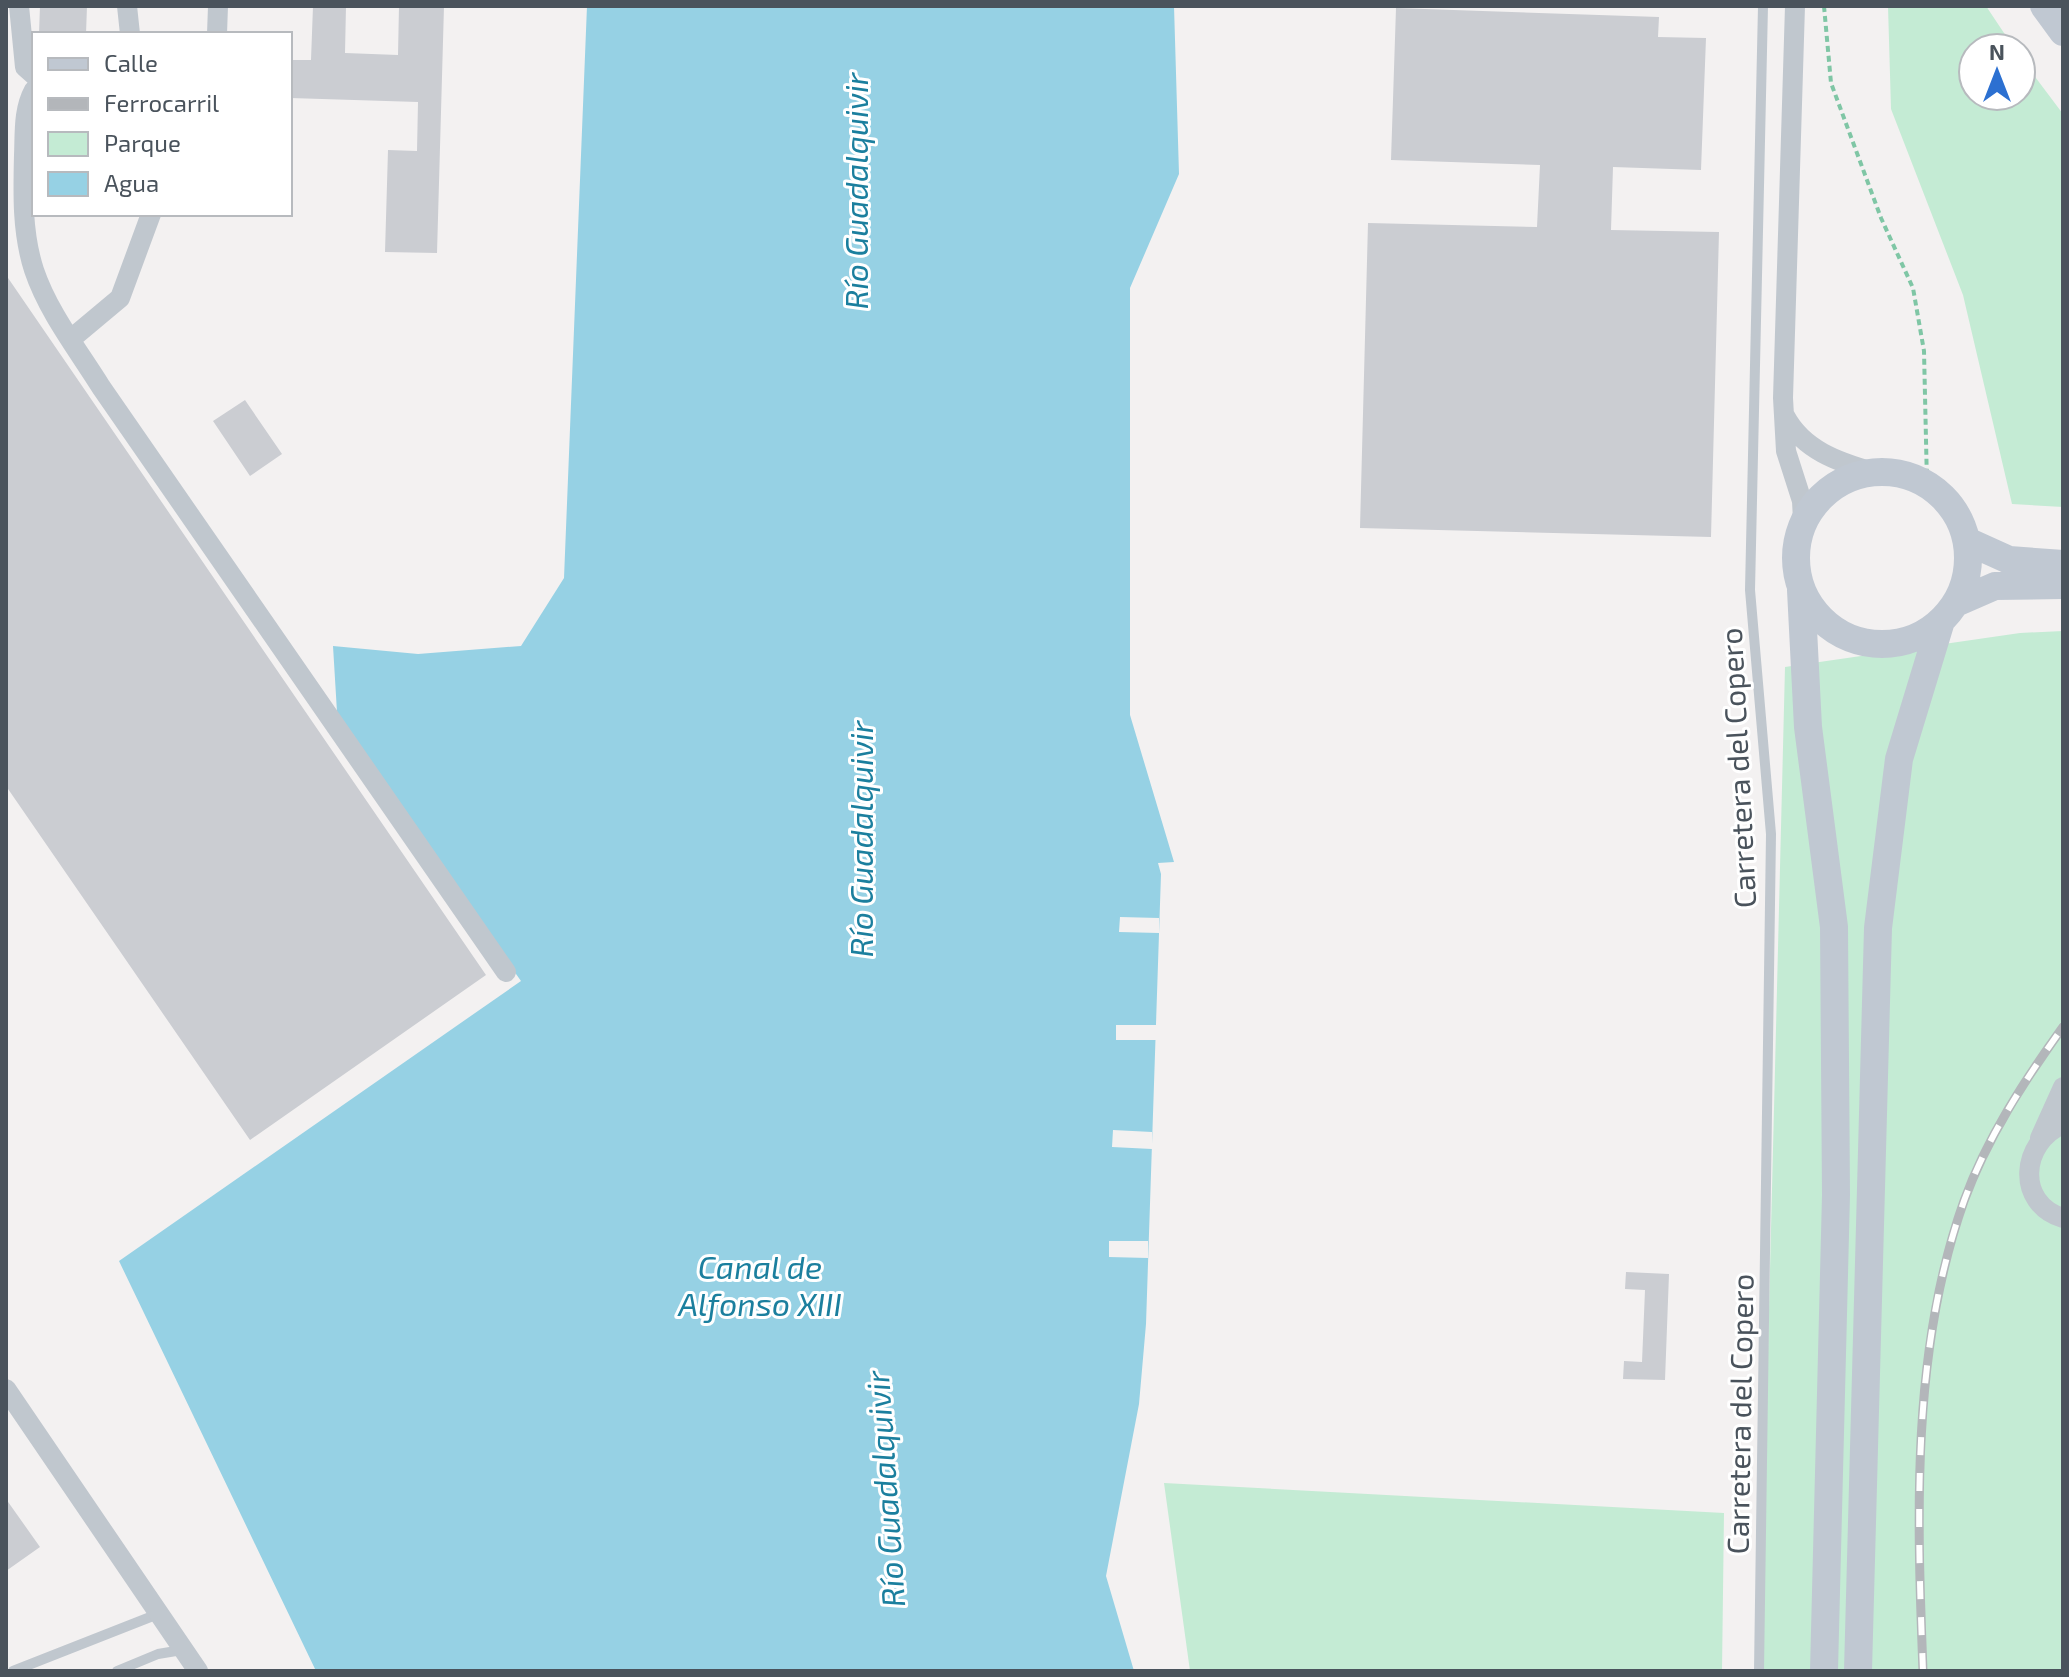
<svg xmlns="http://www.w3.org/2000/svg" width="2069" height="1677" font-family="'Exo 2',sans-serif">
  <style>
    .green { fill: #c4ebd4 }
    .water { fill: #96d1e4 }
    .pier { fill: #f3f1f1 }
    .building { fill: #cbcdd2 }
    .lines { fill: none; stroke-linecap: round; stroke-linejoin: round }
    .path { stroke: #7fc6a5; stroke-width: 4; stroke-dasharray: 6 4; stroke-linecap: butt }
    .service { stroke: #c0c7ce; stroke-width: 10 }
    .minor { stroke: #c0c7ce; stroke-width: 20 }
    .secondary { stroke: #c0c8d2; stroke-width: 28 }
    .rail-casing { stroke: #b3b6ba; stroke-width: 9 }
    .rail { stroke: #fff; stroke-width: 6; stroke-dasharray: 18; stroke-linecap: butt }
    .labels { text-anchor: middle; dominant-baseline: central; stroke-width: 6; stroke-linejoin: round; paint-order: stroke }
    .street-label { font-size: 30px; fill: #4a535c; stroke: #fff }
    .water-label { font-size: 32px; font-style: italic; fill: #1b7f9e; stroke: #fff }
  </style>
  <rect width="100%" height="100%" fill="#f3f1f1"/>
  <!-- green -->
  <path class="green" d="M1888,6H1986L2014,48H1973V96H2021V58L2063,114V507L2012,504L1963,295L1891,109Z
    M2063,631V1671H1760L1785,667L2020,633Z
    M1164,1483L1724,1513L1722,1671H1190Z"/>
  <!-- water -->
  <path class="water" d="M587,6H1174L1179,174L1130,288V715L1174,862L1158,863L1161,874L1146,1324L1139,1404L1106,1576L1134,1671H316L119,1261L521,981L418,837L339,745L333,646L418,654L521,646L564,578Z"/>
  <!-- pier -->
  <path class="pier" d="M1120,917L1159,918V933L1119,932Z
    M1116,1025H1156V1040H1116Z
    M1113,1130L1152,1132V1149L1112,1147Z
    M1109,1241H1148V1258L1109,1257Z"/>
  <!-- building -->
  <path class="building" d="M40,6H87L86,34H39Z
    M313,6H346L345,53L398,55L399,6H444L437,253L385,252L388,150L417,151L418,102L290,98V60H311Z
    M1396,8L1659,17L1658,37L1706,38L1701,170L1613,167L1611,230L1719,232L1711,537L1360,528L1368,223L1537,227L1540,165L1391,160Z
    M6,275L486,975L250,1140L6,786Z
    M245,400L282,454L250,476L213,421Z
    M1626,1272L1669,1274L1665,1380L1623,1379L1624,1361L1642,1362L1645,1290L1625,1289Z
    M6,1499L40,1547L6,1571Z"/>
  <g class="lines">
    <!-- path -->
    <path class="path" d="M1824,6L1831,83L1881,218L1913,288L1924,351L1927,484"/>
    <!-- service -->
    <path class="service" d="M13,1671L158,1614
      M117,1671L158,1654L182,1650
      M1759,1671L1771,834L1750,590L1763,6"/>
    <!-- minor -->
    <path class="minor" d="M19,6L25,67L34,75
      M127,6L130,34
      M1795,6L1783,398L1786,451L1802,501L1803,520
      M217,34L218,6
      M34,90C23,110 25,133 24,155C23,194 22,233 34,270C48,312 78,350 101,387L506,972
      M71,339L120,298L151,214
      M1785,416C1803,450 1838,462 1873,472
      M2063,1124C2021,1142 2015,1203 2063,1218
      M2040,1138L2063,1087
      M6,1389L198,1671"/>
    <!-- secondary -->
    <path class="secondary" d="M2044,6L2063,32
      M1796 558a86 86 0 1 1 172 0a86 86 0 1 1-172 0Z
      M1967,541L2009,560L2063,564
      M1801,590L1808,727L1834,927L1836,1195L1824,1671
      M1956,603L1995,586L2063,585
      M1858,1671L1878,928L1899,759L1941,621"/>
    <!-- rail casing -->
    <g class="rail-casing">
      <path id="rail" d="M1923,1671C1917,1515 1911,1350 1964,1201C1987,1138 2024,1081 2063,1027"/>
    </g>
    <!-- rail -->
    <use href="#rail" class="rail"/>
  </g>
  <g class="labels">
    <!-- street labels -->
    <g class="street-label">
      <text transform="translate(1737 768) rotate(-93)">Carretera del Copero</text>
      <text transform="translate(1739 1414) rotate(-89)">Carretera del Copero</text>
    </g>
    <!-- water labels -->
    <g class="water-label">
      <text transform="translate(855 191) rotate(-90)">Río Guadalquivir</text>
      <text transform="translate(860 839) rotate(-90)">Río Guadalquivir</text>
      <text x="760" y="1266">Canal de<tspan x="760" dy="37">Alfonso XIII</tspan></text>
      <text transform="translate(884 1489) rotate(-94)">Río Guadalquivir</text>
    </g>
  </g>
  <!-- border -->
  <rect width="2069" height="1677" fill="none" stroke="#4a535c" stroke-width="16"/>
  <!-- legend -->
  <rect x="32" y="32" width="260" height="184" fill="#ffffff" stroke="#b7babe" stroke-width="2"/>
  <rect x="48" y="58" width="40" height="12" fill="#c0c8d2" stroke="#b7babe" stroke-width="2"/>
  <text x="104" y="72" font-size="24" fill="#4a535c">Calle</text>
  <rect x="48" y="98" width="40" height="12" fill="#b3b6ba" stroke="#b7babe" stroke-width="2"/>
  <text x="104" y="112" font-size="24" fill="#4a535c">Ferrocarril</text>
  <rect x="48" y="132" width="40" height="24" fill="#c4ebd4" stroke="#b7babe" stroke-width="2"/>
  <text x="104" y="152" font-size="24" fill="#4a535c">Parque</text>
  <rect x="48" y="172" width="40" height="24" fill="#96d1e4" stroke="#b7babe" stroke-width="2"/>
  <text x="104" y="192" font-size="24" fill="#4a535c">Agua</text>
  <!-- north arrow -->
  <g transform="translate(1997 72)"><circle r="38" fill="#ffffff" stroke="#b7babe" stroke-width="2"/>
  <path d="M0-6L14 30L0 20L-14 30Z" fill="#2c70d1"/>
  <text y="-12" font-size="22" font-weight="bold" text-anchor="middle" fill="#4a535c">N</text>
  </g>
</svg>
